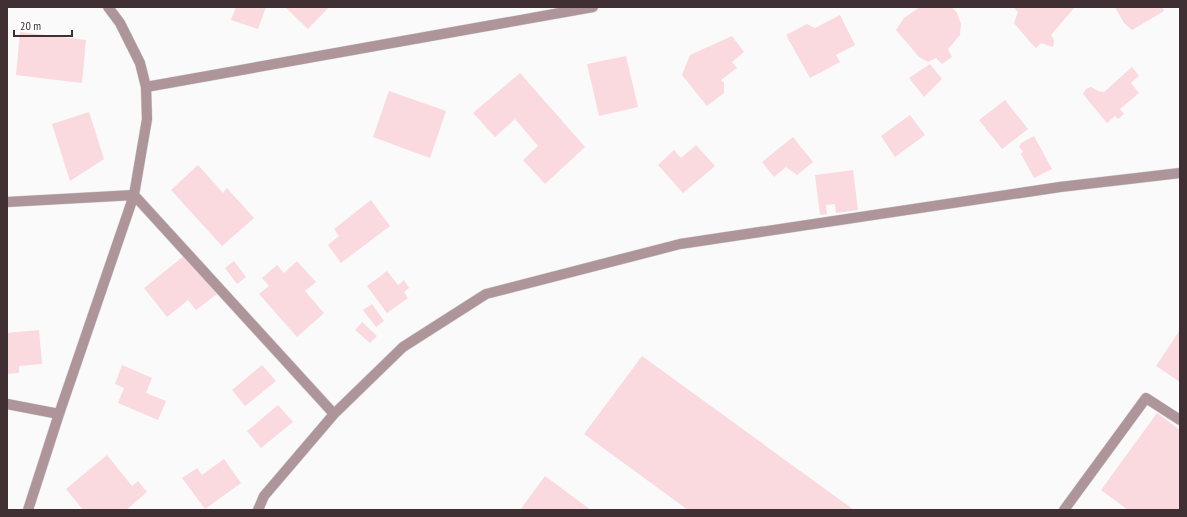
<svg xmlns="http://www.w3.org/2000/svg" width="1187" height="517" font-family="'PT Sans Narrow',sans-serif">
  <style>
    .building { fill: #fad9df }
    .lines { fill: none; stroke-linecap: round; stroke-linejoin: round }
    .minor-casing { stroke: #d9d6d6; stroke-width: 11 }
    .minor { stroke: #ad9599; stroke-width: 10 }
  </style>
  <rect width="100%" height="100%" fill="#fafafa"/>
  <!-- building -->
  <path class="building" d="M236,7H266L258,29L231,20Z
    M285,7H329L308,29Z
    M920,7H952L957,13L961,24L960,35L948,49L952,57L942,64L936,58L928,62L919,57L896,30L904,18Z
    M1013,7H1075L1051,35L1054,40L1053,47L1041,43L1036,48L1031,43L1014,23L1018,12Z
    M1115,7H1162L1164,11L1132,30L1124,23Z
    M840,15L855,45L836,55L840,62L810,78L786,35L807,24L815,28Z
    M20,32L86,40L82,83L16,75Z
    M732,36L744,52L732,62L737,68L721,80L724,83V93L707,106L682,75L690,55Z
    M626,56L638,107L599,116L587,64Z
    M930,64L942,79L924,97L909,78Z
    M1132,67L1139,76L1131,83L1139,93L1120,109L1124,114L1118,119L1115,116L1107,123L1083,94L1086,89L1091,87L1098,91L1104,92Z
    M520,73L585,147L545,184L523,160L538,146L515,119L495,137L473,113Z
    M389,91L446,111L430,158L373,137Z
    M1005,100L1028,129L1002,149L979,120Z
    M89,112L104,159L70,181L52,124Z
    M910,115L925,135L895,157L881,136Z
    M1034,136L1052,169L1034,178L1021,154L1023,151L1019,147L1021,143Z
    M793,137L813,162L797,175L786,167L774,177L762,162Z
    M696,145L715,166L683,193L658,165L674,150L681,158Z
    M198,165L223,193L227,188L254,218L222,246L171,190Z
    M853,170L858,210L836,213L835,204L826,205L827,214L820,215L815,175Z
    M371,200L390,226L341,263L328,245L339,236L334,229Z
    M185,255L217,294L196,310L188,300L167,317L144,288Z
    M234,261L246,277L237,284L225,268Z
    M297,261L316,282L305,291L324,313L297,337L259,294L269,286L262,278L277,265L284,273Z
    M387,271L398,285L404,280L409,288L404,292L408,298L387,313L367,286Z
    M372,304L384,321L376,327L363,310Z
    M362,322L377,336L370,343L355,330Z
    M39,330L42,364L19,366V373L7,374V333Z
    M1180,330V382L1156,366Z
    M642,356L854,510H688L584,434Z
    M122,365L152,378L146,393L166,401L158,420L118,403L124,388L115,384Z
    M262,365L276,381L245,406L232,390Z
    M278,405L293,422L261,448L247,431Z
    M1157,413L1180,430V510H1128L1101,490Z
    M107,455L132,486L138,481L147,492L126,510H83L66,489Z
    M224,459L241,483L205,509L182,478L197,468L202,475Z
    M545,476L591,510H520Z"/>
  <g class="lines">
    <!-- minor casing -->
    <g class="minor-casing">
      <path id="minor" d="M108,7L120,23L140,63L146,87L593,7
        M7,202L134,195L334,414
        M7,404L59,414
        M28,510L59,414L134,195L147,119L146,87
        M258,510L264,496L334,414L403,347L486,294L680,244L1060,187L1180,173
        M1064,510L1146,398L1180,420"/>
    </g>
    <!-- minor -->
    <use href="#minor" class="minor"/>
  </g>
  <!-- border -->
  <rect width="1187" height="517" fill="none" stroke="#403033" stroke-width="16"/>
  <!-- scale -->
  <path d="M14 30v6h58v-6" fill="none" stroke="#403033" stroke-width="2"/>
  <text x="20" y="30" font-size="12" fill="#403033" stroke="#ffffff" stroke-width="3" paint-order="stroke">20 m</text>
</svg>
